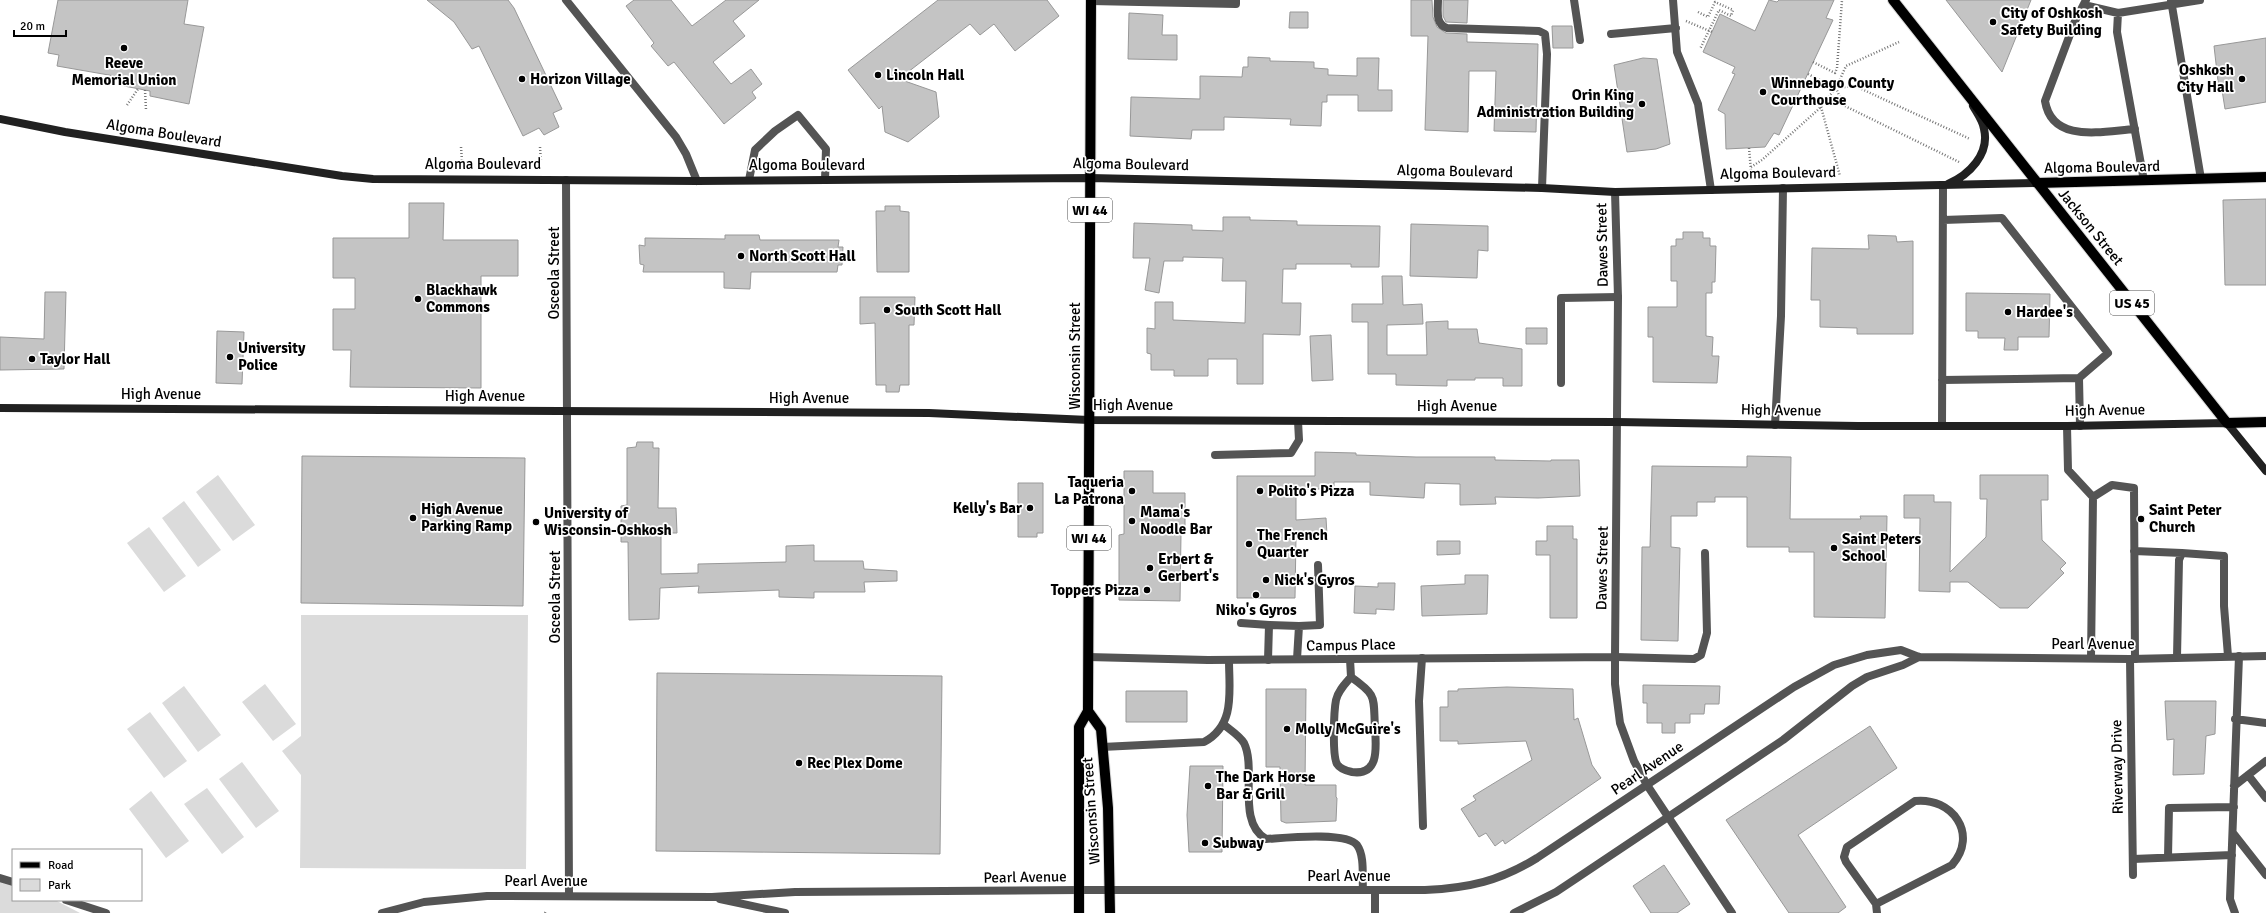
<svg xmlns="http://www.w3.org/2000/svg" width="2266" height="913" font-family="Signika,sans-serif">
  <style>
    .green { fill: #dbdbdb }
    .building { fill: #c4c4c4; stroke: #989898 }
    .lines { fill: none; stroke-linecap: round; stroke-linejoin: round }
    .primary-casing { stroke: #dbdbdb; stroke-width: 12 }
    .path { stroke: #767676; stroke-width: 2.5; stroke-dasharray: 1 2; stroke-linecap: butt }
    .service { stroke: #545454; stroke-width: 8 }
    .minor { stroke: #545454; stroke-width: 8 }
    .tertiary { stroke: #545454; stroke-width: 8 }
    .secondary { stroke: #212121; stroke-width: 8 }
    .primary { stroke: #000; stroke-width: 10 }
    .poi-dot { fill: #000; stroke: #fff; stroke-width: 1.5 }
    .labels { text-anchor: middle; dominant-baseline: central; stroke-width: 3.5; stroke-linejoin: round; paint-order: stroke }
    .shield { fill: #fff; stroke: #4c4c4c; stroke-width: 1 }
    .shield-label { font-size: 14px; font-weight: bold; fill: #000 }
    .poi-label { font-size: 15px; font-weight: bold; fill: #000; stroke: #fff; text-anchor: start }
    .street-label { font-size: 15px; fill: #000; stroke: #fff }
  </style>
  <rect width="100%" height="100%" fill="#fff"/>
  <!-- green -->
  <path class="green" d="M218,475L255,525L233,541L196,492Z
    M184,501L221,550L198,567L162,518Z
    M149,527L186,576L164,592L127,543Z
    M301,615H528L526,869L300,868L301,775L282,751L301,736Z
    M265,684L296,724L273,741L242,702Z
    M184,686L221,735L198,752L162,703Z
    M150,712L187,761L164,778L127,729Z
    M242,762L279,811L256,828L219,779Z
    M207,788L244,837L222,854L184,804Z
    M151,791L189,841L166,858L129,809Z
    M0,878L13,882V900H55L80,913H0Z"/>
  <!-- building -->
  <path class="building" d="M58,0H188L184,24L204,27L189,104L150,96V91L124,86L126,78L57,66L59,55L48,53Z
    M427,0H508L514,8L562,109L553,113L559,127L544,135L539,128L523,136L479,46L472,49L454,22Z
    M634,0H671L692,26L726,0H759L733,21L745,36L713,62L731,84L751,69L762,84L752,92L756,98L724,124L674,62L668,66L651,46L654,43L626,6Z
    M938,0H1047L1059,16L1015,51L994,24L980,35L970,24L899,79L936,92L939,117L908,142L885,132L882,106L879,109L848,70Z
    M1411,0H1432L1433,17L1437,27L1446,33L1467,34V42L1538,44L1536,132L1494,131L1496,71H1469L1468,132L1425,130L1428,36H1411Z
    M1443,0H1468L1467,23L1446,22L1443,16Z
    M1769,0L1777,2L1779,0H1834L1826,18L1833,20L1779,135L1774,133L1765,147L1726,149L1725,114L1718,110L1735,74L1732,73L1735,67L1703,52L1720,14L1755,31Z
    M1946,0H2031L2002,72Z
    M1290,12H1308V28H1289Z
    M1129,13L1163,15L1162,35H1177V60L1128,59Z
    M1552,26H1572L1573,48H1553Z
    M2266,38V102L2225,109L2222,90H2219L2214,46Z
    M1248,57L1270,58V61L1314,62V68L1328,69V75L1357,76V58H1379L1378,90H1392V111H1358V95H1327V102H1322L1321,126L1290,125L1291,119L1224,117V130H1192L1191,139L1130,136L1131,97L1200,99V76L1242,77L1243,67H1248Z
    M1643,58L1657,59L1670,144L1656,149L1627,152L1614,65Z
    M2266,199V285H2225L2223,200Z
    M409,203H444L443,240H518V276H481V388L350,387L351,350H333V309H355V278H333V238H409Z
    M885,206H900V211L909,212V272H877L876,211H885Z
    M1223,217H1250V220L1297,221V225L1380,226L1379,267H1351V264H1296V269H1283L1282,303H1301L1300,335L1263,334V384H1237V359H1208V376H1174V370H1151V354L1147,353V328L1155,329V302H1173V320L1245,323L1246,281H1222L1223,258L1183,257V261H1164L1159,293L1145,290L1150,258H1133L1134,223L1192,225V230L1223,231Z
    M1411,224L1488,226V251L1478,250L1477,278L1410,276Z
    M1683,232H1703V238H1710V246H1716L1715,282H1712V293H1706V336L1713,337L1712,356H1719L1717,383L1653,382V337H1648V307H1677V281H1671V246H1676V239H1683Z
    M725,235H759L760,240H839L838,247H843L842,265H838L837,272H751L750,289L724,288V272H643L644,265L640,264L639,245L645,246V238L725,239Z
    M1868,235L1896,236L1897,242L1913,241V334H1857V328L1820,327V300H1811L1812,248L1869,249Z
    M1382,276H1402L1403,305L1422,304L1423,324L1387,325V355H1427L1426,322L1448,321V329H1477L1479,343L1522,349V386H1503V378H1475V380H1447V386L1396,385V374H1368V322H1352V304H1383Z
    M45,292H66L64,369L0,370V337L44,339Z
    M1966,293L2050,294L2049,337H2018V350H2004L2005,338H1978V331H1966Z
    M860,297H915L914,325H909V385H900L899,392H886V385H876L875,323L860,324Z
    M1526,328H1547V344H1526Z
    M217,331L244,332L242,384L216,383Z
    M1331,335L1333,380L1312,381L1310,336Z
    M637,442H653V448H659L658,508H676L677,533H661V574L698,573V564L786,562V546L814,545V561H863L864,569L897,571V581L864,582L865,592H814V598L779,597V590L698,593L699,586L660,588L659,619L629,620L628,542H621V506L627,505V448L636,447Z
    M1315,452L1356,453V455L1416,457H1495V460L1551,461V460H1579L1580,496L1538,498L1495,497L1496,504L1460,505V484L1425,483L1424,498L1370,495V482H1334V489H1296V520L1326,518L1327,535L1296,537L1295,598H1237V476H1315Z
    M302,456L525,458L523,606L301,603Z
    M1747,456L1791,457L1790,519H1861L1860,516H1887L1885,618L1814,617V552H1789V547H1747V497H1715V502H1697V516H1671V547L1680,548L1678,641L1641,640L1642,547H1650L1652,466L1747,467Z
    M1124,471H1153V493H1185V534H1181L1180,601L1119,600V535L1124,534Z
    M1980,475H2048V500H2041L2042,540L2066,563L2060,569L2064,573L2028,608H2000L1968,582H1950V592L1919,591L1920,518H1904V495H1934V502H1951L1950,572L1986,537L1987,499H1980Z
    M1018,483H1043V533H1037V537H1018Z
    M1547,526H1573V539H1577V618H1550V555H1536V541H1547Z
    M1437,541H1460V554L1437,555Z
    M1465,575H1488L1487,614L1422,616L1421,586L1465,584Z
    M1378,583H1395L1394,610L1376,609V614L1354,613L1355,586L1378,587Z
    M657,673L942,676L940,854L656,851Z
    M1643,685L1720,686L1719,704H1705L1704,714H1690V723H1675V733H1662V723H1647V703H1643Z
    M1507,687L1573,689L1574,720L1578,718L1592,765L1601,778L1505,844L1503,840L1495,846L1486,833L1479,837L1461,809L1476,800L1473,796L1532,760L1526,741L1458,744V741H1440V707H1448V691H1458V689Z
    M1266,689H1306L1305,785H1336V797L1337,798L1336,821L1286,823L1281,821L1280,767H1266Z
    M1126,691H1187V722H1126Z
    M2165,701H2216L2215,734L2206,736L2204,774L2173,775L2174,739L2167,740Z
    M1870,726L1897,768L1798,835L1846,907L1838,913H1789L1726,820Z
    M1190,766H1223L1222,852H1189L1187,815Z
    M1664,865L1690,904L1677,913H1651L1633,886Z"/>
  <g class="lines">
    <!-- primary casing -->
    <g class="primary-casing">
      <path id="primary" d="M1893,0L2227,423L2266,422
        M2037,183L2266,177
        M1088,711L1101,729L1108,808L1110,913
        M1079,913V727L1088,711L1091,0"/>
    </g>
    <!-- path -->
    <path class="path" d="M1698,12L1708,17L1715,2L1733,10L1731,16L1719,10L1700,49
      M1686,21L1712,32
      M1813,62L1835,73L1837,68L1842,0
      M1808,74L1836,88
      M145,90L146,110
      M127,105L138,89
      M1821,107L1840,176
      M461,147L462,161
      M540,147L541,162
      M1749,148L1751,171
      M1959,162L1843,105L1836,88L1855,86L1970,139
      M1751,167L1762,160L1819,109L1836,88L1846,66L1899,42
      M545,913L546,911"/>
    <!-- service -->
    <path class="service" d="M1438,0C1438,11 1435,24 1447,28L1539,31L1545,34L1547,54L1542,188
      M1574,0L1580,40
      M1673,0L1677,52L1698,104L1711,190
      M2086,0L2075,21L2045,101C2052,144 2103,131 2135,129
      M2171,0L2201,179
      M1091,1L1236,4V0
      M2084,5L2118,13L2200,0
      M2118,13L2117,32L2144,181
      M1611,34L1676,28
      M1943,220L2002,218L2108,353L2079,378L2080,426
      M1942,380L2079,378
      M1561,383V298L1618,297
      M1775,425L1781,316L1783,188
      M1942,426L1943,186
      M2067,426L2068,470L2093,497
      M1215,455L1291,453L1299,440L1298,421
      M2134,551L2182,553
      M1241,623L1269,625
      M1299,626L1320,625L1318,565
      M1615,657L1694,659L1701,655L1707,633L1705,553
      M2177,657L2179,560L2182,553L2224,556V606L2228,656
      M1422,658L1419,701L1423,826
      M2091,658L2093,497L2112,485L2134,488L2135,659
      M1350,659L1351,677C1345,684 1338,691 1336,700C1334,710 1332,755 1337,764C1340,769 1347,771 1352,772C1380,776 1376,746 1375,728C1373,697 1378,696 1351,677
      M1268,660L1269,625L1299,626L1297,659
      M2235,719L2266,723
      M1223,724C1229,729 1240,736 1244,743C1257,769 1236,822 1266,839C1283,838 1346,831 1357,845C1365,856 1362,877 1363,890
      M1102,747L1204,742C1236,725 1229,691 1229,660
      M2248,775L2266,798
      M2234,786L2266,761
      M2233,833L2266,875
      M2168,857L2169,808L2234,807
      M2133,859L2232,855
      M1876,904L1952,865C1979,834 1952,797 1915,801L1847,847L1844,857L1846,862L1876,904L1877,913
      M2235,913L2230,899L2239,656"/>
    <!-- minor -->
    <path class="minor" d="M566,180L569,895
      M749,180L755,150L775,131L798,115L826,149L825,180
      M1615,192L1618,297L1615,657V684L1620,723L1634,761L1647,785L1732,913
      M1088,657L1208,660L1615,657
      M2130,659L2133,875
      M0,878L13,882
      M720,899L785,913
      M66,900L106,913
      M382,913L424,902L487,896L712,897L795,892L1079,890
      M1375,913V890"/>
    <!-- tertiary -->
    <path class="tertiary" d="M566,0L676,137L686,154L697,181
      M1079,890H1425C1469,888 1500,881 1537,858L1794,687L1834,665L1867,655L1901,650L1919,657L2130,659L2266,656
      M1514,913L1556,892L1583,874L1783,740L1852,686L1867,677L1903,665L1919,657"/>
    <!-- secondary -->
    <path class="secondary" d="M0,119L65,132L342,176L373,179L697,181L1090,178L1542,188L1615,192L2037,183
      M1948,184C1969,175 1990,154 1984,129C1983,121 1977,113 1973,106
      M0,408L929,413L1089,420L1617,422L1858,426H2067L2227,423L2266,471"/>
    <!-- primary -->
    <use href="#primary" class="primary"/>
  </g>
  <!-- markers -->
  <g class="poi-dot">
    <circle cx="1993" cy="22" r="4"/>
    <circle cx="124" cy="48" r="4"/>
    <circle cx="878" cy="75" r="4"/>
    <circle cx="522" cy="79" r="4"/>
    <circle cx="2242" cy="79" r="4"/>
    <circle cx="1763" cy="92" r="4"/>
    <circle cx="1642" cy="104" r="4"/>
    <circle cx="741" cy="256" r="4"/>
    <circle cx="418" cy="299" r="4"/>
    <circle cx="887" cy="310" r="4"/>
    <circle cx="2008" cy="312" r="4"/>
    <circle cx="230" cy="357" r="4"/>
    <circle cx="32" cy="359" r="4"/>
    <circle cx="1132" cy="491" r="4"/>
    <circle cx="1260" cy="491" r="4"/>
    <circle cx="1030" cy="508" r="4"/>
    <circle cx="413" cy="518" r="4"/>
    <circle cx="2141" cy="519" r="4"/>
    <circle cx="1132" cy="521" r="4"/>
    <circle cx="536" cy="522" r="4"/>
    <circle cx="1249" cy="544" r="4"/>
    <circle cx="1834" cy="548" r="4"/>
    <circle cx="1150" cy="568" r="4"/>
    <circle cx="1266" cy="580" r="4"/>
    <circle cx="1147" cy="590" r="4"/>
    <circle cx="1256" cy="595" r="4"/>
    <circle cx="1287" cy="729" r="4"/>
    <circle cx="799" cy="763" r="4"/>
    <circle cx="1208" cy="786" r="4"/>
    <circle cx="1205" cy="843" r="4"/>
  </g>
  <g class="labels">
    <!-- shield labels -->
    <g class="shield">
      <rect x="1068" y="198" width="44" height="24" rx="3"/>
      <rect x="2110" y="291" width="44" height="24" rx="3"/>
      <rect x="1067" y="526" width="44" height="24" rx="3"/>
    </g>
    <g class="shield-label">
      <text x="1090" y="210">WI 44</text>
      <text x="2132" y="303">US 45</text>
      <text x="1089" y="538">WI 44</text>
    </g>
    <!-- poi labels -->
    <g class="poi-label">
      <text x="2001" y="13">City of Oshkosh<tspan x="2001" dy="17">Safety Building</tspan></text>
      <text x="124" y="63" text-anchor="middle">Reeve<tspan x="124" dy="17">Memorial Union</tspan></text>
      <text x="2234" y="70" text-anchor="end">Oshkosh<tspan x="2234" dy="17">City Hall</tspan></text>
      <text x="886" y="75">Lincoln Hall</text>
      <text x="530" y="79">Horizon Village</text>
      <text x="1771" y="83">Winnebago County<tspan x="1771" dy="17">Courthouse</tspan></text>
      <text x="1634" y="95" text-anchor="end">Orin King<tspan x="1634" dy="17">Administration Building</tspan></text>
      <text x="749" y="256">North Scott Hall</text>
      <text x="426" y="290">Blackhawk<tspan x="426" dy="17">Commons</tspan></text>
      <text x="895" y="310">South Scott Hall</text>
      <text x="2016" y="312">Hardee's</text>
      <text x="238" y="348">University<tspan x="238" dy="17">Police</tspan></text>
      <text x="40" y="359">Taylor Hall</text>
      <text x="1124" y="482" text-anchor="end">Taqueria<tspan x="1124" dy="17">La Patrona</tspan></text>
      <text x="1268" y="491">Polito's Pizza</text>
      <text x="1022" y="508" text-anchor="end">Kelly's Bar</text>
      <text x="421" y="509">High Avenue<tspan x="421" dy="17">Parking Ramp</tspan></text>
      <text x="2149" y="510">Saint Peter<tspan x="2149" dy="17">Church</tspan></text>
      <text x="1140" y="512">Mama's<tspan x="1140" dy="17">Noodle Bar</tspan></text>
      <text x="544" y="513">University of<tspan x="544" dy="17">Wisconsin-Oshkosh</tspan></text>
      <text x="1257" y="535">The French<tspan x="1257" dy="17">Quarter</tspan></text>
      <text x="1842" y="539">Saint Peters<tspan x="1842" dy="17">School</tspan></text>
      <text x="1158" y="559">Erbert &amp;<tspan x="1158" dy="17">Gerbert's</tspan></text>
      <text x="1274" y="580">Nick's Gyros</text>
      <text x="1139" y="590" text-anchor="end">Toppers Pizza</text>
      <text x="1256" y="610" text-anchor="middle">Niko's Gyros</text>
      <text x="1295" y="729">Molly McGuire's</text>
      <text x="807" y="763">Rec Plex Dome</text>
      <text x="1216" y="777">The Dark Horse<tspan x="1216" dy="17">Bar &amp; Grill</tspan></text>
      <text x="1213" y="843">Subway</text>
    </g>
    <!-- street labels -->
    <g class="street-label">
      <text transform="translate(164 133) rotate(9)">Algoma Boulevard</text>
      <text x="483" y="164">Algoma Boulevard</text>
      <text transform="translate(1131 164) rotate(1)">Algoma Boulevard</text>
      <text x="807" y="165">Algoma Boulevard</text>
      <text transform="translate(2102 167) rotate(-1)">Algoma Boulevard</text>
      <text transform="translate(1455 171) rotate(1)">Algoma Boulevard</text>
      <text transform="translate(1778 173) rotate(-1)">Algoma Boulevard</text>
      <text transform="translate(2091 227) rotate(51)">Jackson Street</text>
      <text transform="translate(1602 245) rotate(-91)">Dawes Street</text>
      <text transform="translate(554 273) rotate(-90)">Osceola Street</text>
      <text transform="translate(1075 356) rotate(-90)">Wisconsin Street</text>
      <text x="161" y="394">High Avenue</text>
      <text x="485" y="396">High Avenue</text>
      <text x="809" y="398">High Avenue</text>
      <text x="1133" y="405">High Avenue</text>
      <text x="1457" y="406">High Avenue</text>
      <text transform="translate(1781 410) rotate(1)">High Avenue</text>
      <text transform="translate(2105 410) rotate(-1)">High Avenue</text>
      <text transform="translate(1602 568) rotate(-89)">Dawes Street</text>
      <text transform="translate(555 597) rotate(-90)">Osceola Street</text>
      <text x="2093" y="644">Pearl Avenue</text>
      <text transform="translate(1351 645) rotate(-1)">Campus Place</text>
      <text transform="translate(2117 767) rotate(-91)">Riverway Drive</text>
      <text transform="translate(1647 768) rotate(-34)">Pearl Avenue</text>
      <text transform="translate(1091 811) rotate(-94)">Wisconsin Street</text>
      <text x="1349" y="876">Pearl Avenue</text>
      <text transform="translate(1025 877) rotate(-1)">Pearl Avenue</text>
      <text x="546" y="881">Pearl Avenue</text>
    </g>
  </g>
  <!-- legend -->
  <rect x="12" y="849" width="130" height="52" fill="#ffffff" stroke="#999999"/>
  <rect x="20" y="862" width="20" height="6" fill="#000000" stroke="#999999"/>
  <text x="48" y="869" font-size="12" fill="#000000">Road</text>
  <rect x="20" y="879" width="20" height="12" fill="#dbdbdb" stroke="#999999"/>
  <text x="48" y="889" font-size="12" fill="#000000">Park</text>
  <!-- scale -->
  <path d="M14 30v6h52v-6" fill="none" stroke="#000000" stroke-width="2"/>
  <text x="20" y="30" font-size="12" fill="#000000" stroke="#ffffff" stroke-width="3" paint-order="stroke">20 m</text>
</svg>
